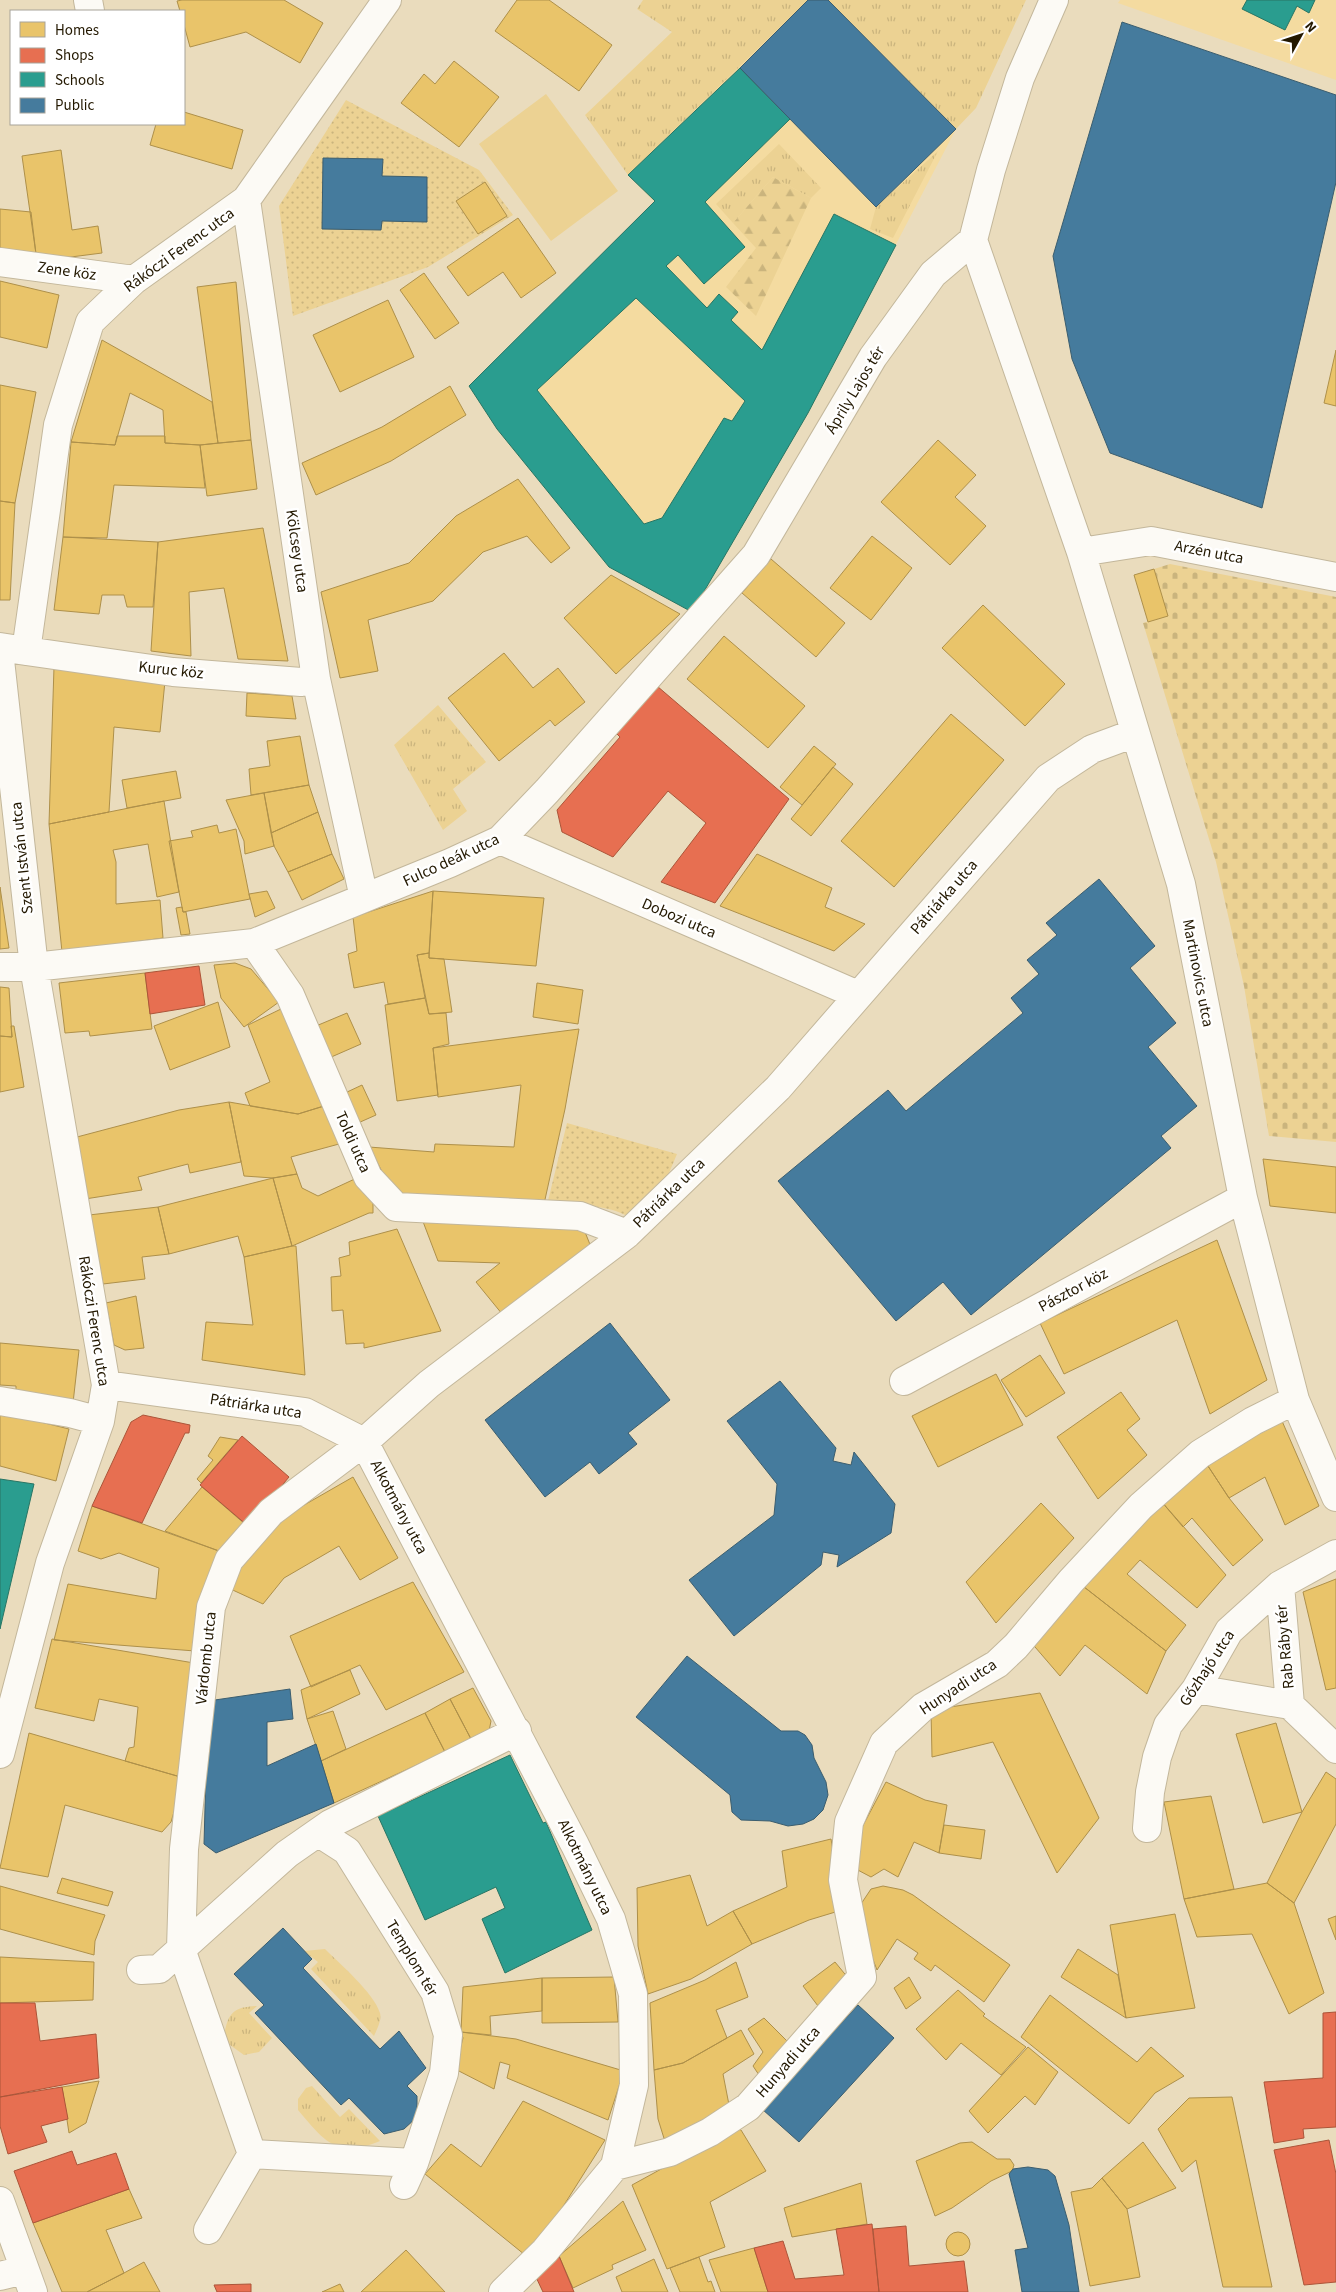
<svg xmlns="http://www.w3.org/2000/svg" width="1336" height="2292" font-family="'Source Sans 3',sans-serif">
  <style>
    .built { fill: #f4dba0 }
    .grass { fill: url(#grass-tufts) }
    .forest { fill: url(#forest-firs) }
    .cemetery { fill: url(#cemetery-stones) }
    .park { fill: url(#park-dots) }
    .pitch { fill: #ecd293 }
    .homes { fill: #e9c46a; stroke: #ae904a }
    .shops { fill: #e76f51; stroke: #ac5539 }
    .schools { fill: #2a9d8f; stroke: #287564; fill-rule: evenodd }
    .public { fill: #457b9d; stroke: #3b5d6e }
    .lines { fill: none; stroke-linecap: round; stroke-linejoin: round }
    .minor-casing { stroke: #c3b79b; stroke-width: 30 }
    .minor { stroke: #fcfaf5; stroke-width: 28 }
    .labels { text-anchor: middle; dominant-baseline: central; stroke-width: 5; stroke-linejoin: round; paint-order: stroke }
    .street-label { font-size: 16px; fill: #231800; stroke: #fff }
  </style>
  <defs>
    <pattern id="grass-tufts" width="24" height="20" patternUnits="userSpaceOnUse" patternTransform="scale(1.25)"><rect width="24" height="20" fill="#ecd293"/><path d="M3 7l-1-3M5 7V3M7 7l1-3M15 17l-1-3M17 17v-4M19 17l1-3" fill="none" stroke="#cab47d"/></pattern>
    <pattern id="forest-firs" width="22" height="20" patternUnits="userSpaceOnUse" patternTransform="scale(1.25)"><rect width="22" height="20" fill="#ecd293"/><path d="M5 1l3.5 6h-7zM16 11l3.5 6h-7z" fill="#cab47d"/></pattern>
    <pattern id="cemetery-stones" width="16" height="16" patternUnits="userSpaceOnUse" patternTransform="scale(1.25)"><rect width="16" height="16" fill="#ecd293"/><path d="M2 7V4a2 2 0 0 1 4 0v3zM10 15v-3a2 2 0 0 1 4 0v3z" fill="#cab47d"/></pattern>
    <pattern id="park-dots" width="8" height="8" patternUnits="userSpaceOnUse" patternTransform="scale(1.25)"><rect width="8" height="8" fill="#ecd293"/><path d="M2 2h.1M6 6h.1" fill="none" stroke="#cab47d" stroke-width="1.8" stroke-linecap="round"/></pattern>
  </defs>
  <rect width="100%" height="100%" fill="#eadcbd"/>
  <!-- built -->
  <path class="built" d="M808,0H828L956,129L808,413L692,612L609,567L497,429L469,386L655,202L628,175Z
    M1120,0H1336V80L1118,3Z"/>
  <!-- grass -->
  <path class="grass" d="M643,0H808L628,175L585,115L672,32L637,9Z
    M828,0H1026L976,108L956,129Z
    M779,144L821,188L811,198L773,177L733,223L716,204Z
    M938,151L893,238L870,229L876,207Z
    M438,705L486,762L453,789L467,811L443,830L394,745Z
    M325,1949C340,1964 374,1993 380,2013C382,2020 377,2029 374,2036L311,1969L318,1962L304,1951Z
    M257,2006L249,2013L272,2038L259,2052L244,2055L230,2045L224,2036C228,2013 233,2007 257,2006Z
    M312,2086L340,2117L349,2109L380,2141C337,2159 325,2142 298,2110V2099L306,2088Z"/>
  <!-- forest -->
  <path class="forest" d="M773,177L811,198L756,316L726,287L756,248L733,223Z"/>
  <!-- cemetery -->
  <path class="cemetery" d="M1170,564L1336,597V1142L1269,1136L1244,986L1216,862L1143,623L1167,616L1154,569Z"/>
  <!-- park -->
  <path class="park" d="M346,100L479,170L513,215L428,267L293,316L279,206Z
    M567,1123L677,1154L666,1180L629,1217C610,1206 593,1208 572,1201L568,1203L548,1201Z"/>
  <!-- pitch -->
  <path class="pitch" d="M546,94L618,191L551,241L479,144Z"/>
  <!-- homes -->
  <path class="homes" d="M182,0H284L323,23L300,63L246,32L190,47L184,25V11H180L177,1Z
    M517,0H549L612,45L579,91L495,31Z
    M454,61L499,97L459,147L401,103L424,74L435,84Z
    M184,112L243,130L232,169L150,145L156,124H184Z
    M61,150L72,230L98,226L102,253L63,258L36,254L22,156Z
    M485,182L507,216L478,234L456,201Z
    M0,209L31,212L36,254L0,249Z
    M518,218L556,273L521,298L503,272L468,296L447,267Z
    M424,273L459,323L435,339L400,290Z
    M0,281L59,295L47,348L0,337Z
    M236,282L251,440L218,443L197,287Z
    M388,300L414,357L340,392L313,335Z
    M102,340L212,402L218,443L200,445L165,443L163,410L130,393L115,445L71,442Z
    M1336,350V406L1324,403Z
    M0,385L36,392L15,503L0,501Z
    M450,386L466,415L391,461L316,495L302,463L382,427Z
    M117,436H165V443L200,445L205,488L114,485L107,538L63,537L71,442L115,445Z
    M251,440L257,489L207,496L200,445Z
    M938,440L976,475L955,497L986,526L950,565L881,502Z
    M518,479L570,548L551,563L527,536L483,552L433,601L368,620L378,671L340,678L321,592L409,563L456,516Z
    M0,501L15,503L10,600H0Z
    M263,528L288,661L238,659L224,588L189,592L191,656L151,651L158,542Z
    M872,536L912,568L871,620L830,588Z
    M63,537L158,542L153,607H127L124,595H102L99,614L54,610Z
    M771,559L845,623L816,657L742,593Z
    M1154,569L1168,616L1148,622L1134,575Z
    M611,575L680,614L616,674L564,618Z
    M983,605L1065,684L1025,726L942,648Z
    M724,636L805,706L768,748L687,679Z
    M504,653L533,688L558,668L585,702L555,726L550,720L499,761L448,698Z
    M54,667L165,681L160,732L114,727L109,812L49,824Z
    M247,693L292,696L296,719L246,716Z
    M951,714L1004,760L894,887L841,841Z
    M300,736L309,785L251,795L249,769L270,766L267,741Z
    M814,746L836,764L802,805L780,787Z
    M833,767L853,784L811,836L791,819Z
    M176,771L181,798L127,808L122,780Z
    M309,785L318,812L271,833L264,793Z
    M264,793L274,846L245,854L244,841L226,800Z
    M164,801L179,892L157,897L148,844L113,850L116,862V904L160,900L163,938L62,952L49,824Z
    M318,812L332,854L288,872L274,846L271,833Z
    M217,825L219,833L236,829L250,899L183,912L169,841L193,837L191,831Z
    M332,854L344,879L302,900L288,872Z
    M757,854L832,888L825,907L865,924L834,951L720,906Z
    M0,887L9,948L0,949Z
    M267,891L275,908L255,917L249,894Z
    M433,891L544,898L536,966L429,958Z
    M433,891L429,953L417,955L425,998L388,1004L384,982L354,988L348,954L357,951L353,917Z
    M182,907L183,912H186L190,934L181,935L176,908Z
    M429,953V958L444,959L452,1012L429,1014L417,955Z
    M235,963L251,969L279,1002L244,1027L221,998L214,965Z
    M145,973L152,1029L90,1036L89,1031L65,1033L59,983Z
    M537,983L583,990L578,1024L533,1017Z
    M0,987L9,988L12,1037L0,1036Z
    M425,998L429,1014L446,1013L449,1044L433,1048L438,1095L397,1101L385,1005Z
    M218,1002L230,1047L170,1070L154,1026Z
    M283,1008L324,1106L298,1114L250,1106L245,1093L270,1082L248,1025Z
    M347,1013L361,1044L329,1058L316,1026Z
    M11,1026H14L24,1087L0,1092V1036L12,1037Z
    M579,1029L565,1109L544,1204L402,1196L385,1177L369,1147L434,1152L435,1144L514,1147L521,1085L438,1097L433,1048Z
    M362,1085L376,1115L358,1123L345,1093Z
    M229,1102L241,1162L190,1173L188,1164L138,1177L142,1190L85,1199L77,1137L179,1110Z
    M229,1102L298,1114L324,1106L339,1144L291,1157L297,1174L273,1178L244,1176Z
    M1263,1159L1336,1167V1213L1270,1206Z
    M297,1174L302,1188L318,1196L359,1177L373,1189V1213H369L292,1246L273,1178Z
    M273,1178L292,1246L244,1257L238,1236L169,1254L158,1207Z
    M158,1207L169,1254L142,1257L145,1279L103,1284L89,1215Z
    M422,1219L583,1227L591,1247L507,1320L476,1282L500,1263L438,1261Z
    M397,1229L441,1331L364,1348V1343L346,1344L343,1310L332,1311L331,1277L341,1276L339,1258L350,1255L349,1242Z
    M1217,1240L1267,1380L1210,1414L1177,1320L1064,1374L1040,1323Z
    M292,1246H296L305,1375L202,1360L206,1322L253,1325L244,1257Z
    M136,1296L144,1348L125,1350L114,1345L106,1303Z
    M0,1343L79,1350L73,1403L16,1397V1386L0,1385Z
    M1040,1355L1065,1393L1026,1417L1001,1380Z
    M996,1374L1023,1425L938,1467L912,1416Z
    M1121,1392L1140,1419L1127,1430L1147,1455L1098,1499L1057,1437Z
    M0,1412L69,1429L56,1481L0,1466Z
    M1282,1421L1319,1506L1285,1525L1265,1477L1229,1498L1206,1463Z
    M220,1437L238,1440L201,1483L197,1479L213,1460L208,1456Z
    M1206,1463L1229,1498L1263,1540L1233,1566L1192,1518L1183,1527L1161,1501Z
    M353,1477L398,1558L360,1580L339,1546L284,1578L263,1604L224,1586L278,1520Z
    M202,1487L246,1525L219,1551L165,1531Z
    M1161,1501L1226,1575L1197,1608L1140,1560L1127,1574L1186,1625L1166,1651L1079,1583Z
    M1041,1503L1074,1538L996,1623L966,1582Z
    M92,1506L219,1551L195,1651L54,1640L68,1584L156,1599L159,1568L119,1553L101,1559L78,1551Z
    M1336,1579V1688L1326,1690L1303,1592Z
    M413,1582L464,1672L386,1710L360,1665L311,1687L290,1636Z
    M1079,1583L1166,1651L1147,1694L1085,1645L1060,1676L1029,1640Z
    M52,1639L194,1663L184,1778L125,1761L129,1748L134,1747L138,1707L99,1699L94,1721L35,1708Z
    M350,1670L360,1694L307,1719L301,1690Z
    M473,1688L491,1721L489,1731L471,1739L450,1699Z
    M1040,1693L1099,1818L1057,1873L993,1742L932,1757L931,1710Z
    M450,1699L471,1739L445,1752L425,1713Z
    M333,1711L346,1749L321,1761L307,1719Z
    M425,1713L445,1752L334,1803L321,1761Z
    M1276,1723L1302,1812L1263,1823L1236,1734Z
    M29,1733L184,1778L171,1822L162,1832L65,1805L48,1877L0,1868Z
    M1326,1772L1336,1779V1824L1294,1903L1267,1883L1302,1812Z
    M886,1782L925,1800L947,1805L939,1853L914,1842L898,1877L884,1869L871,1877L854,1868L850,1850Z
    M1211,1796L1234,1889L1184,1899L1164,1802Z
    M944,1825L985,1830L981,1859L939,1853Z
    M831,1839L842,1910L809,1920L752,1944L733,1911L787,1887L782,1851Z
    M690,1875L707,1926L733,1911L752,1944L691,1979L648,1994L638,1946L637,1888Z
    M62,1878L113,1892L108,1906L57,1893Z
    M1267,1883L1294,1903L1324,1993L1289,2014L1252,1934L1197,1937L1184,1899Z
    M0,1886L105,1915L95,1941L94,1955L0,1929Z
    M883,1886L903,1890L913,1895L1010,1965L984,2002L935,1965L931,1971L914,1959L918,1953L897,1939L877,1970L862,1931L861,1904L871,1889Z
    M1175,1914L1195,2008L1126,2018L1110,1925Z
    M1336,1916V1940L1328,1919Z
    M1078,1949L1118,1975L1126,2018L1061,1977Z
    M0,1957L94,1962L93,2000L0,2003Z
    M736,1962L748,1997L716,2010L727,2038L683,2063L654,2070L650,2003L705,1980Z
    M835,1962L849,1979L821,2010L803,1986Z
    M614,1977L618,2022L542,2023V1978Z
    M909,1977L921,1998L906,2009L894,1988Z
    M542,1978V2011L490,2016L491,2035L461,2032L463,1987Z
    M958,1990L985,2014L983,2016L1026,2047L1001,2075L961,2043L946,2060L916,2029Z
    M1050,1995L1137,2062L1151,2047L1184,2076L1155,2093L1129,2124L1021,2037Z
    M764,2018L790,2044L761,2078L753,2066L763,2052L748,2029Z
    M741,2030L754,2054L723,2074L730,2110L667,2148L658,2119L654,2070L683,2063Z
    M461,2032L516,2039L624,2071L608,2120L507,2078L510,2065L500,2062L494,2089L455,2069L463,2038Z
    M1028,2047L1058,2072L1035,2105L1025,2096L988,2133L969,2111Z
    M99,2081L86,2123L69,2133L62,2087Z
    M1232,2097L1272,2287H1223L1196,2160L1182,2172L1158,2129L1189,2098Z
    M523,2101L605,2140L530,2259L425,2174L451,2144L481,2167Z
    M736,2128L741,2130L766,2171L710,2202L725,2247L667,2269L632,2185Z
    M972,2142L997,2159H1010L1014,2165L1012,2171L991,2181L952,2208L935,2216L916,2161L960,2143Z
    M1143,2142L1176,2188L1127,2209L1102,2178Z
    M1102,2178L1127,2209L1140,2277L1090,2286L1071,2192L1092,2188Z
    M861,2183L867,2224L792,2237L784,2208Z
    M129,2189L142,2218L106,2230L124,2273L87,2292H62L33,2223Z
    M623,2201L646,2250L612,2265L613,2269L573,2288L559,2256Z
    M946 2244a12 12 0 1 1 24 0a12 12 0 1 1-24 0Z
    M754,2248L768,2292H721L709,2260Z
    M406,2250L445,2292H361Z
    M699,2257L708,2282L711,2281L715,2292H680L670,2268Z
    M654,2259L668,2292H622L616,2277Z
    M144,2262L160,2292H87L124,2273Z
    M340,2284L344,2292H322Z"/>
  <!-- shops -->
  <path class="shops" d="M657,686L789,799L715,903L661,882L706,823L668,791L613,857L562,832L557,810L620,737L616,733Z
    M199,966L205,1005L150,1014L145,973Z
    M143,1415L190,1425L189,1433H185L142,1523L92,1506L131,1422Z
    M242,1436L289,1477L248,1526L200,1485Z
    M0,2003H35L40,2041L96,2034L99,2078L0,2097Z
    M1336,2012V2127L1303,2129L1304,2138L1274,2143L1264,2082L1323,2078V2013Z
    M62,2087L68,2119L41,2126L47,2142L8,2154L0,2126V2097Z
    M1329,2140L1336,2174V2282L1304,2285L1274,2150Z
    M72,2151L77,2165L116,2153L129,2189L33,2223L14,2171Z
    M872,2224L879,2292H768L754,2248L783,2241L795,2279L844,2275L836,2229Z
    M906,2226L909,2266L964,2261L968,2292H879L873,2229Z
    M559,2256L574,2292H543L535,2275Z
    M251,2284V2292H217L214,2285Z"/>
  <!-- schools -->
  <path class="schools" d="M1247,0H1315L1309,13L1297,6L1285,30L1242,9Z
    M740,68L790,119L705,202L745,247L704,284L678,255L666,266L707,308L719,294L738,312L731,320L762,350L834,214L896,245L808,413L692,612L609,567L497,429L469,386L655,201L628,175ZM636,298L745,401L732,421L724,418L662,518L644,524L537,390Z
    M0,1479L34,1484L0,1629Z
    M510,1755L543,1823L546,1822L592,1930L505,1973L482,1919L505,1908L496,1887L425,1920L378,1816Z"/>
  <!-- public -->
  <path class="public" d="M808,0H828L956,129L876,207L740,68Z
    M1122,22L1336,95V182L1262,508L1110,453L1072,359L1053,256Z
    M323,158L383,159L382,176L427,177V222L382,221L381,230L322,229Z
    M1099,879L1155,946L1130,968L1176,1023L1148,1047L1197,1106L1161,1136L1171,1148L971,1315L943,1282L896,1321L778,1181L888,1090L906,1111L1023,1013L1011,998L1039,974L1027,960L1057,935L1046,923Z
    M610,1323L670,1400L628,1433L637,1444L599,1474L590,1462L545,1497L485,1420Z
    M780,1381L836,1448L833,1461L851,1465L854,1452L895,1504L891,1533L837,1567L839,1555L823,1552L821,1565L734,1636L689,1580L774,1515L777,1484L727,1421Z
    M687,1656L781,1731H798L805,1735L812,1745L814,1758L826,1782L828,1795L823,1810L814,1819L803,1824L788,1826L770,1821L741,1820L732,1812L730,1795L636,1717Z
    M290,1689L293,1719L267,1722V1766L316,1744L334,1803L216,1853L204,1844L208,1701Z
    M283,1928L312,1959L303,1968L380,2049L399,2031L426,2068L407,2086L417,2096V2117L404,2129L384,2134L349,2098L341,2105L255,2013L264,2005L234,1974Z
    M858,2005L894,2038L799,2142L762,2109Z
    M1028,2167L1048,2170L1055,2176L1069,2225L1079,2292H1022L1015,2250L1028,2248L1009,2174L1013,2169Z"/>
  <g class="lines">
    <!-- minor casing -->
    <g class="minor-casing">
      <path id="minor" d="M88,0L90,11
        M1054,0L1020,78L991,170L973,240L1081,552L1181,884L1243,1198L1295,1400L1336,1497
        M246,200L316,679L364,898
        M0,262L134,280
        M1081,552L1151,541L1336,577
        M0,647L26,651L58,425L90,322L134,280L246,200L387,0
        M26,651L173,672L301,682L316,679
        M0,660L34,967L106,1385L100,1421L50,1563L0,1754
        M500,840L858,995
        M254,943L290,995L368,1177L396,1207L580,1216L627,1234
        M0,967H34L254,943L450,863L500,840L547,791L756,555L873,357L933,274L973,240
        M904,1381L1243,1198
        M106,1385L305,1412L364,1442
        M0,1401L70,1413L100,1421
        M364,1442L575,1845L611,1919L633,1994L634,2085L615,2166L545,2251L503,2292
        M1196,1689L1290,1705L1280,1585
        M1290,1705L1336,1749
        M1147,1828L1150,1792L1157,1757L1168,1725L1196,1689L1229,1631L1280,1585L1336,1554
        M319,1833L347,1851L435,1992L448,2035L444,2073L414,2163
        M141,1970L159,1969L287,1854L330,1824L517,1731
        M252,2154L414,2163L404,2185
        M615,2166L670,2152L710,2132L748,2107L862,1977L843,1880L849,1822L884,1743L923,1707L997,1664L1016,1646L1071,1581L1141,1506L1200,1454L1253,1421L1295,1400
        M0,2201L33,2292
        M208,2230L252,2154L181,1949L184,1849L211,1607L229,1560L271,1512L364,1442L429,1384L627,1234L778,1088L1048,778L1092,749L1135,733
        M0,2276L24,2270"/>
    </g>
    <!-- minor -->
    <use href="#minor" class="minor"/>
  </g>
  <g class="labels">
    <!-- street labels -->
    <g class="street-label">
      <text transform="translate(179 250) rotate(-36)">Rákóczi Ferenc utca</text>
      <text transform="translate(67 271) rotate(8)">Zene köz</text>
      <text transform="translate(855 390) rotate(-59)">Áprily Lajos tér</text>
      <text transform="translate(297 551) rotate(82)">Kölcsey utca</text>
      <text transform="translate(1209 552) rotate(11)">Arzén utca</text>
      <text transform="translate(171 670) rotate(6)">Kuruc köz</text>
      <text transform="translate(22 858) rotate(-96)">Szent István utca</text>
      <text transform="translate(451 860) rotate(-25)">Fulco deák utca</text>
      <text transform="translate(944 897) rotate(-49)">Pátriárka utca</text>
      <text transform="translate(679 918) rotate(23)">Dobozi utca</text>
      <text transform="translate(1198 973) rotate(79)">Martinovics utca</text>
      <text transform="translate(353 1142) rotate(66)">Toldi utca</text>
      <text transform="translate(669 1193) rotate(-44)">Pátriárka utca</text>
      <text transform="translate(1073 1290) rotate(-28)">Pásztor köz</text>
      <text transform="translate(94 1321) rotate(81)">Rákóczi Ferenc utca</text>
      <text transform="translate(256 1406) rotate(9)">Pátriárka utca</text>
      <text transform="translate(399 1507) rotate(62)">Alkotmány utca</text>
      <text transform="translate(1285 1647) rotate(-95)">Rab Ráby tér</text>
      <text transform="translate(206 1658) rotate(-84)">Várdomb utca</text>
      <text transform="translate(1207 1668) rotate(-57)">Gőzhajó utca</text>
      <text transform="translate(958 1687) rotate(-33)">Hunyadi utca</text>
      <text transform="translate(585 1867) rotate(64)">Alkotmány utca</text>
      <text transform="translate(412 1958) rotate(59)">Templom tér</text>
      <text transform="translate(788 2062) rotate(-49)">Hunyadi utca</text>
    </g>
  </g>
  <!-- legend -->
  <rect x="10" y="10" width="175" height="115" fill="#ffffff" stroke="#a7a399"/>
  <rect x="20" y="22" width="25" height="15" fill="#e9c46a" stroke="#a7a399"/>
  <text x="55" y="35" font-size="15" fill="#231800">Homes</text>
  <rect x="20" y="48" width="25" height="15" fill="#e76f51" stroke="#a7a399"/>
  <text x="55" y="60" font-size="15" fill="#231800">Shops</text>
  <rect x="20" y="72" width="25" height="15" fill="#2a9d8f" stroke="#a7a399"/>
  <text x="55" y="85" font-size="15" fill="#231800">Schools</text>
  <rect x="20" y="98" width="25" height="15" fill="#457b9d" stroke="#a7a399"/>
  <text x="55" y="110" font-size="15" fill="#231800">Public</text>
  <!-- north arrow -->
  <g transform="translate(1301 35) rotate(50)" stroke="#ffffff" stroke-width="4" paint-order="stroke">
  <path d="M0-4L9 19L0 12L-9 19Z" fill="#231800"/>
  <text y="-8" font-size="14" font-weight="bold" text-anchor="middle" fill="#231800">N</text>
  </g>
</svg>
